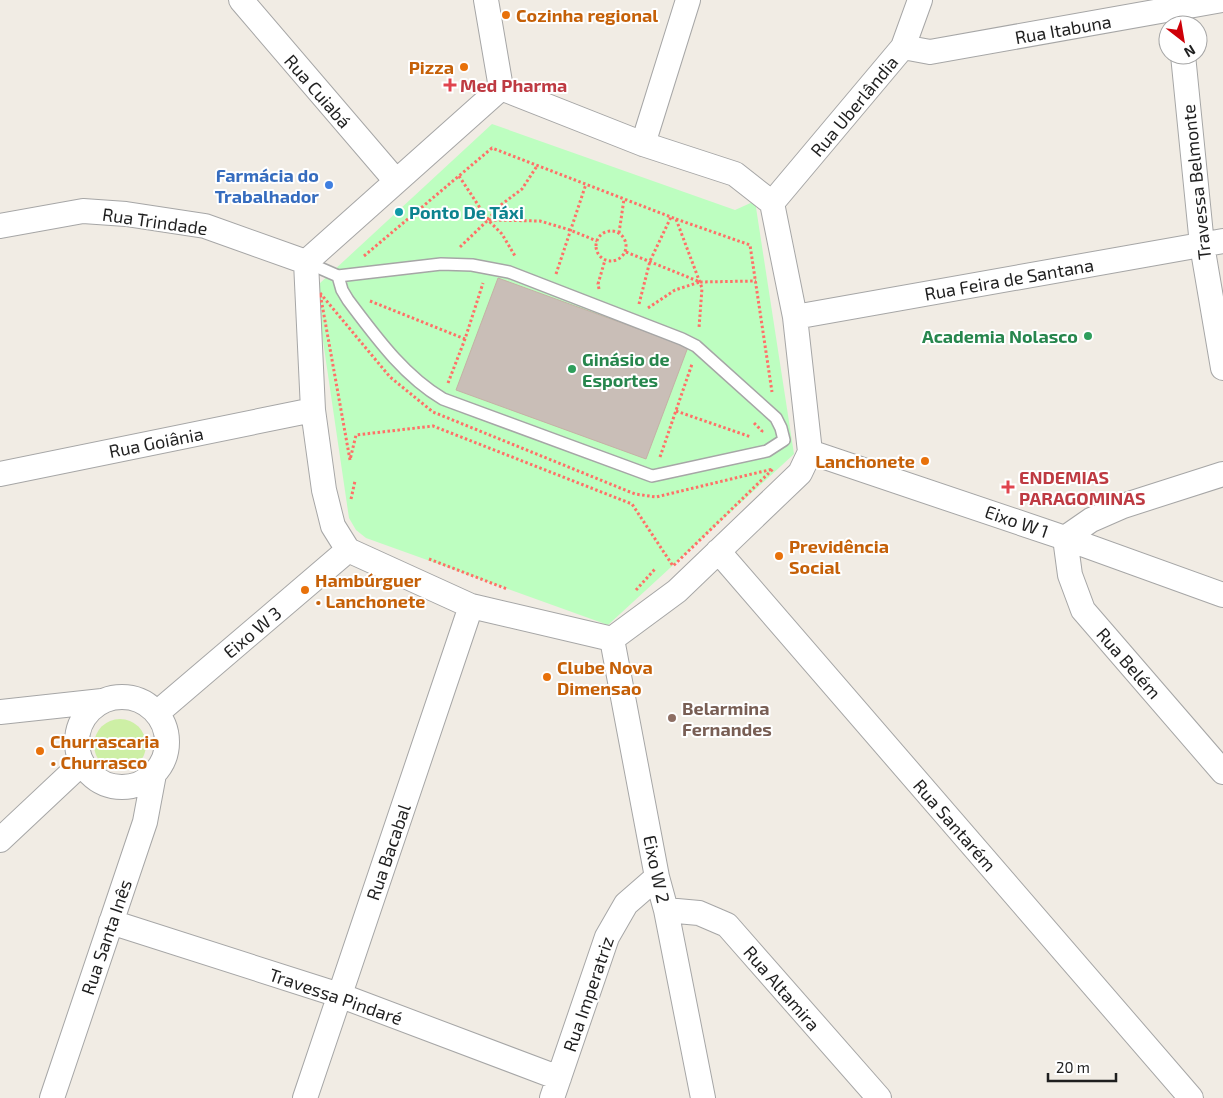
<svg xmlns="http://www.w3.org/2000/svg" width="1223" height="1098" font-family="'Exo 2',sans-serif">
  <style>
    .grass { fill: #cdefa5 }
    .park { fill: #bdfec0 }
    .building { fill: #c9beb7; stroke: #c4b1a5 }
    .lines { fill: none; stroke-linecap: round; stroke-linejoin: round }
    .lane-casing { stroke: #a6a6a6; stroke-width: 14 }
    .street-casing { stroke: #a6a6a6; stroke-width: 26 }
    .path { stroke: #ff7067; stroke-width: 3; stroke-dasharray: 2.5 2.5; stroke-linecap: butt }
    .lane { stroke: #fff; stroke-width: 11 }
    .street { stroke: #fff; stroke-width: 24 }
    .food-dot { fill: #e8710a; stroke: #fff; stroke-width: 2 }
    .health-dot { fill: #e0444e; stroke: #fff; stroke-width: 2 }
    .shop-dot { fill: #3f7fe0; stroke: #fff; stroke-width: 2 }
    .culture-dot { fill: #0f9aa8; stroke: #fff; stroke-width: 2 }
    .leisure-dot { fill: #2e9e5b; stroke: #fff; stroke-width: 2 }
    .education-dot { fill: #8d6e63; stroke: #fff; stroke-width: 2 }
    .labels { text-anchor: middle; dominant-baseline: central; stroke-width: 4; stroke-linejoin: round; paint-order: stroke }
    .food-label { font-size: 18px; font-weight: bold; fill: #c56008; stroke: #fff; text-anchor: start }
    .street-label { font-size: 18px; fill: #1f1f1f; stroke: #fff }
    .health-label { font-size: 18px; font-weight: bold; fill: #be3a42; stroke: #fff; text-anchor: start }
    .shop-label { font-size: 18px; font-weight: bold; fill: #366cbe; stroke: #fff; text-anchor: end }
    .culture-label { font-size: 18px; font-weight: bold; fill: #0d838f; stroke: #fff; text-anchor: start }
    .leisure-label { font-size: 18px; font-weight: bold; fill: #27864d; stroke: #fff; text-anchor: end }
    .education-label { font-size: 18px; font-weight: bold; fill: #785e54; stroke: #fff; text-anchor: start }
  </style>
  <rect width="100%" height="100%" fill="#f1ece4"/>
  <!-- grass -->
  <path class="grass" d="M94 745a26 26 0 1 1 52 0a26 26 0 1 1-52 0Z"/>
  <!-- park -->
  <path class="park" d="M492,124L735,210L755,201L794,454L608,625L366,538L356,530L349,518L317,300L319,284Z"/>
  <!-- building -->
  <path class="building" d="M498,278L688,347L646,459L456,390Z"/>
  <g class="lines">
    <!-- lane casing -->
    <g class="lane-casing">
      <path id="lane" d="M306,262L338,276L441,264L472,265L509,272L682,339L696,346L776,418L781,428L784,440L767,451L652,476L443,399C403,375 376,337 348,300L342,290L338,276"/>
    </g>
    <!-- street casing -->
    <g class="street-casing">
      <path id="street" d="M241,0L396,181
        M486,0L501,88
        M903,47L930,52L1222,0
        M1183,55L1202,245L1223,368
        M501,88L643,144L735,174L772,203L795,317L810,452L800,473L677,591L612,639L471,606L348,550L333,526L324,490L313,410L306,262Z
        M643,144L688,0
        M772,203L903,47L920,0
        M0,226L83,211L126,214L205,226L306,262
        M795,317L1223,241
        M810,452L1065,538L1223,595
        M0,474L313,410
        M1223,474L1123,506L1091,520L1065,538L1070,575L1083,610L1223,772
        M718,551L1191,1098
        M612,639L657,877L666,910L703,1098
        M77 742a45 45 0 1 1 90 0a45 45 0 1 1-90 0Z
        M0,712L102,701
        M157,713L348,550
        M0,840L82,763
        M666,910L699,913L727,925L879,1098
        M111,922L339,995L559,1078
        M52,1098L145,822L154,774
        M305,1098L471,606
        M552,1098L607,937L626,904L657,877"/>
    </g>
    <!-- path -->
    <path class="path" d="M459,176L488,220L502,234L515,256
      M676,219L750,245L772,392
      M488,220L498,207L522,189L537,166
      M596 246a15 15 0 1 1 30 0a15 15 0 1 1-30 0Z
      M619,233L624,199
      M460,247L488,220L540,221L570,230L597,241
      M626,252L700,282L756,281
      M364,256L492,148L676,219L702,288L699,328
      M556,274L586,184
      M599,289L598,284L605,260
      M320,293L390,377L433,412L635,494L656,497L773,469L673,566L632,504L433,426L356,435L350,460Z
      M370,301L465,339
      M639,304L650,261L671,217
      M648,308L675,290L700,282
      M448,383L465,339L483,283
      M676,411L751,437
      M754,423L762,431L761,433
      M660,457L692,364
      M351,499L355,481
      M429,559L507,589
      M636,590L655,569"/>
    <!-- lane -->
    <use href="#lane" class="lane"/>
    <!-- street -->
    <use href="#street" class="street"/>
  </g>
  <!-- markers -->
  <g class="food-dot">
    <circle cx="506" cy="15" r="5"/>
    <circle cx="464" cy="67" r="5"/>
    <circle cx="925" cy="461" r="5"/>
    <circle cx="779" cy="556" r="5"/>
    <circle cx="305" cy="590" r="5"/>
    <circle cx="547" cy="677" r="5"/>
    <circle cx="40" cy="751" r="5"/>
  </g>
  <g class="health-dot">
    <path d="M447.5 77.5h5v5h5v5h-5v5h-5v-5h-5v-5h5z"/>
    <path d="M1005.5 479.5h5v5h5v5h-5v5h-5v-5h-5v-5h5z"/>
  </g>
  <circle class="shop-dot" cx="329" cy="185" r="5"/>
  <circle class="culture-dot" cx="399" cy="212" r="5"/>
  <g class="leisure-dot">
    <circle cx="1088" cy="336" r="5"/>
    <circle cx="572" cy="369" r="5"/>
  </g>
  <circle class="education-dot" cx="672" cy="718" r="5"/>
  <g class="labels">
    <!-- food labels -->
    <g class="food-label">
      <text x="516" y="15">Cozinha regional</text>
      <text x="454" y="67" text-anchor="end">Pizza</text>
      <text x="915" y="461" text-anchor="end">Lanchonete</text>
      <text x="789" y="546">Previdência<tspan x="789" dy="21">Social</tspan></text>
      <text x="315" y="580">Hambúrguer<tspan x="315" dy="21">• Lanchonete</tspan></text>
      <text x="557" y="667">Clube Nova<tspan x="557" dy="21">Dimensao</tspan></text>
      <text x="50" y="741">Churrascaria<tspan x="50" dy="21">• Churrasco</tspan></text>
    </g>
    <!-- street labels -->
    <g class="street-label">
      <text transform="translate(1063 29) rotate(-10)">Rua Itabuna</text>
      <text transform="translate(318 91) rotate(49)">Rua Cuiabá</text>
      <text transform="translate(854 106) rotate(-50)">Rua Uberlândia</text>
      <text transform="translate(1196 182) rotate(-96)">Travessa Belmonte</text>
      <text transform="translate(155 221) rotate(8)">Rua Trindade</text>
      <text transform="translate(1009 279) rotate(-10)">Rua Feira de Santana</text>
      <text transform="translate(156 442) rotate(-11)">Rua Goiânia</text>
      <text transform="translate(1017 521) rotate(19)">Eixo W 1</text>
      <text transform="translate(252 632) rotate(-40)">Eixo W 3</text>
      <text transform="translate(1129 663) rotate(49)">Rua Belém</text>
      <text transform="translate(955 825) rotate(49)">Rua Santarém</text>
      <text transform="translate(388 852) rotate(-71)">Rua Bacabal</text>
      <text transform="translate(657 869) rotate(78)">Eixo W 2</text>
      <text transform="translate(106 937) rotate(-71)">Rua Santa Inês</text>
      <text transform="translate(782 988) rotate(49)">Rua Altamira</text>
      <text transform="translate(588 994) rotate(-71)">Rua Imperatriz</text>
      <text transform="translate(336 996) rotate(19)">Travessa Pindaré</text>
    </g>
    <!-- health labels -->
    <g class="health-label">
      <text x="460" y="85">Med Pharma</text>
      <text x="1019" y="477">ENDEMIAS<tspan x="1019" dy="21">PARAGOMINAS</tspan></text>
    </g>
    <!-- shop labels -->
    <g class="shop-label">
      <text x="319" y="175">Farmácia do<tspan x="319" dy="21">Trabalhador</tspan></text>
    </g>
    <!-- culture labels -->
    <g class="culture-label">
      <text x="409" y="212">Ponto De Táxi</text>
    </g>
    <!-- leisure labels -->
    <g class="leisure-label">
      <text x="1078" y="336">Academia Nolasco</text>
      <text x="582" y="359" text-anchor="start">Ginásio de<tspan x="582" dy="21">Esportes</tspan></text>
    </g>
    <!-- education labels -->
    <g class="education-label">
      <text x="682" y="708">Belarmina<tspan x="682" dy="21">Fernandes</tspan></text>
    </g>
  </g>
  <!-- north arrow -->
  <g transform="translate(1183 40) rotate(149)"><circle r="24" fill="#ffffff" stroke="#a5a5a5"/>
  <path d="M0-4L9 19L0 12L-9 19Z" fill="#ce0008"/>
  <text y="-8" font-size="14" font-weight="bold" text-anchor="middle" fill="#1f1f1f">N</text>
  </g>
  <!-- scale -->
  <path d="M1048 1073v8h68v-8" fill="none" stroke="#1f1f1f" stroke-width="2.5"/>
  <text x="1056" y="1073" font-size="15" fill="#1f1f1f" stroke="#ffffff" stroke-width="4" paint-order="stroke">20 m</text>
</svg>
